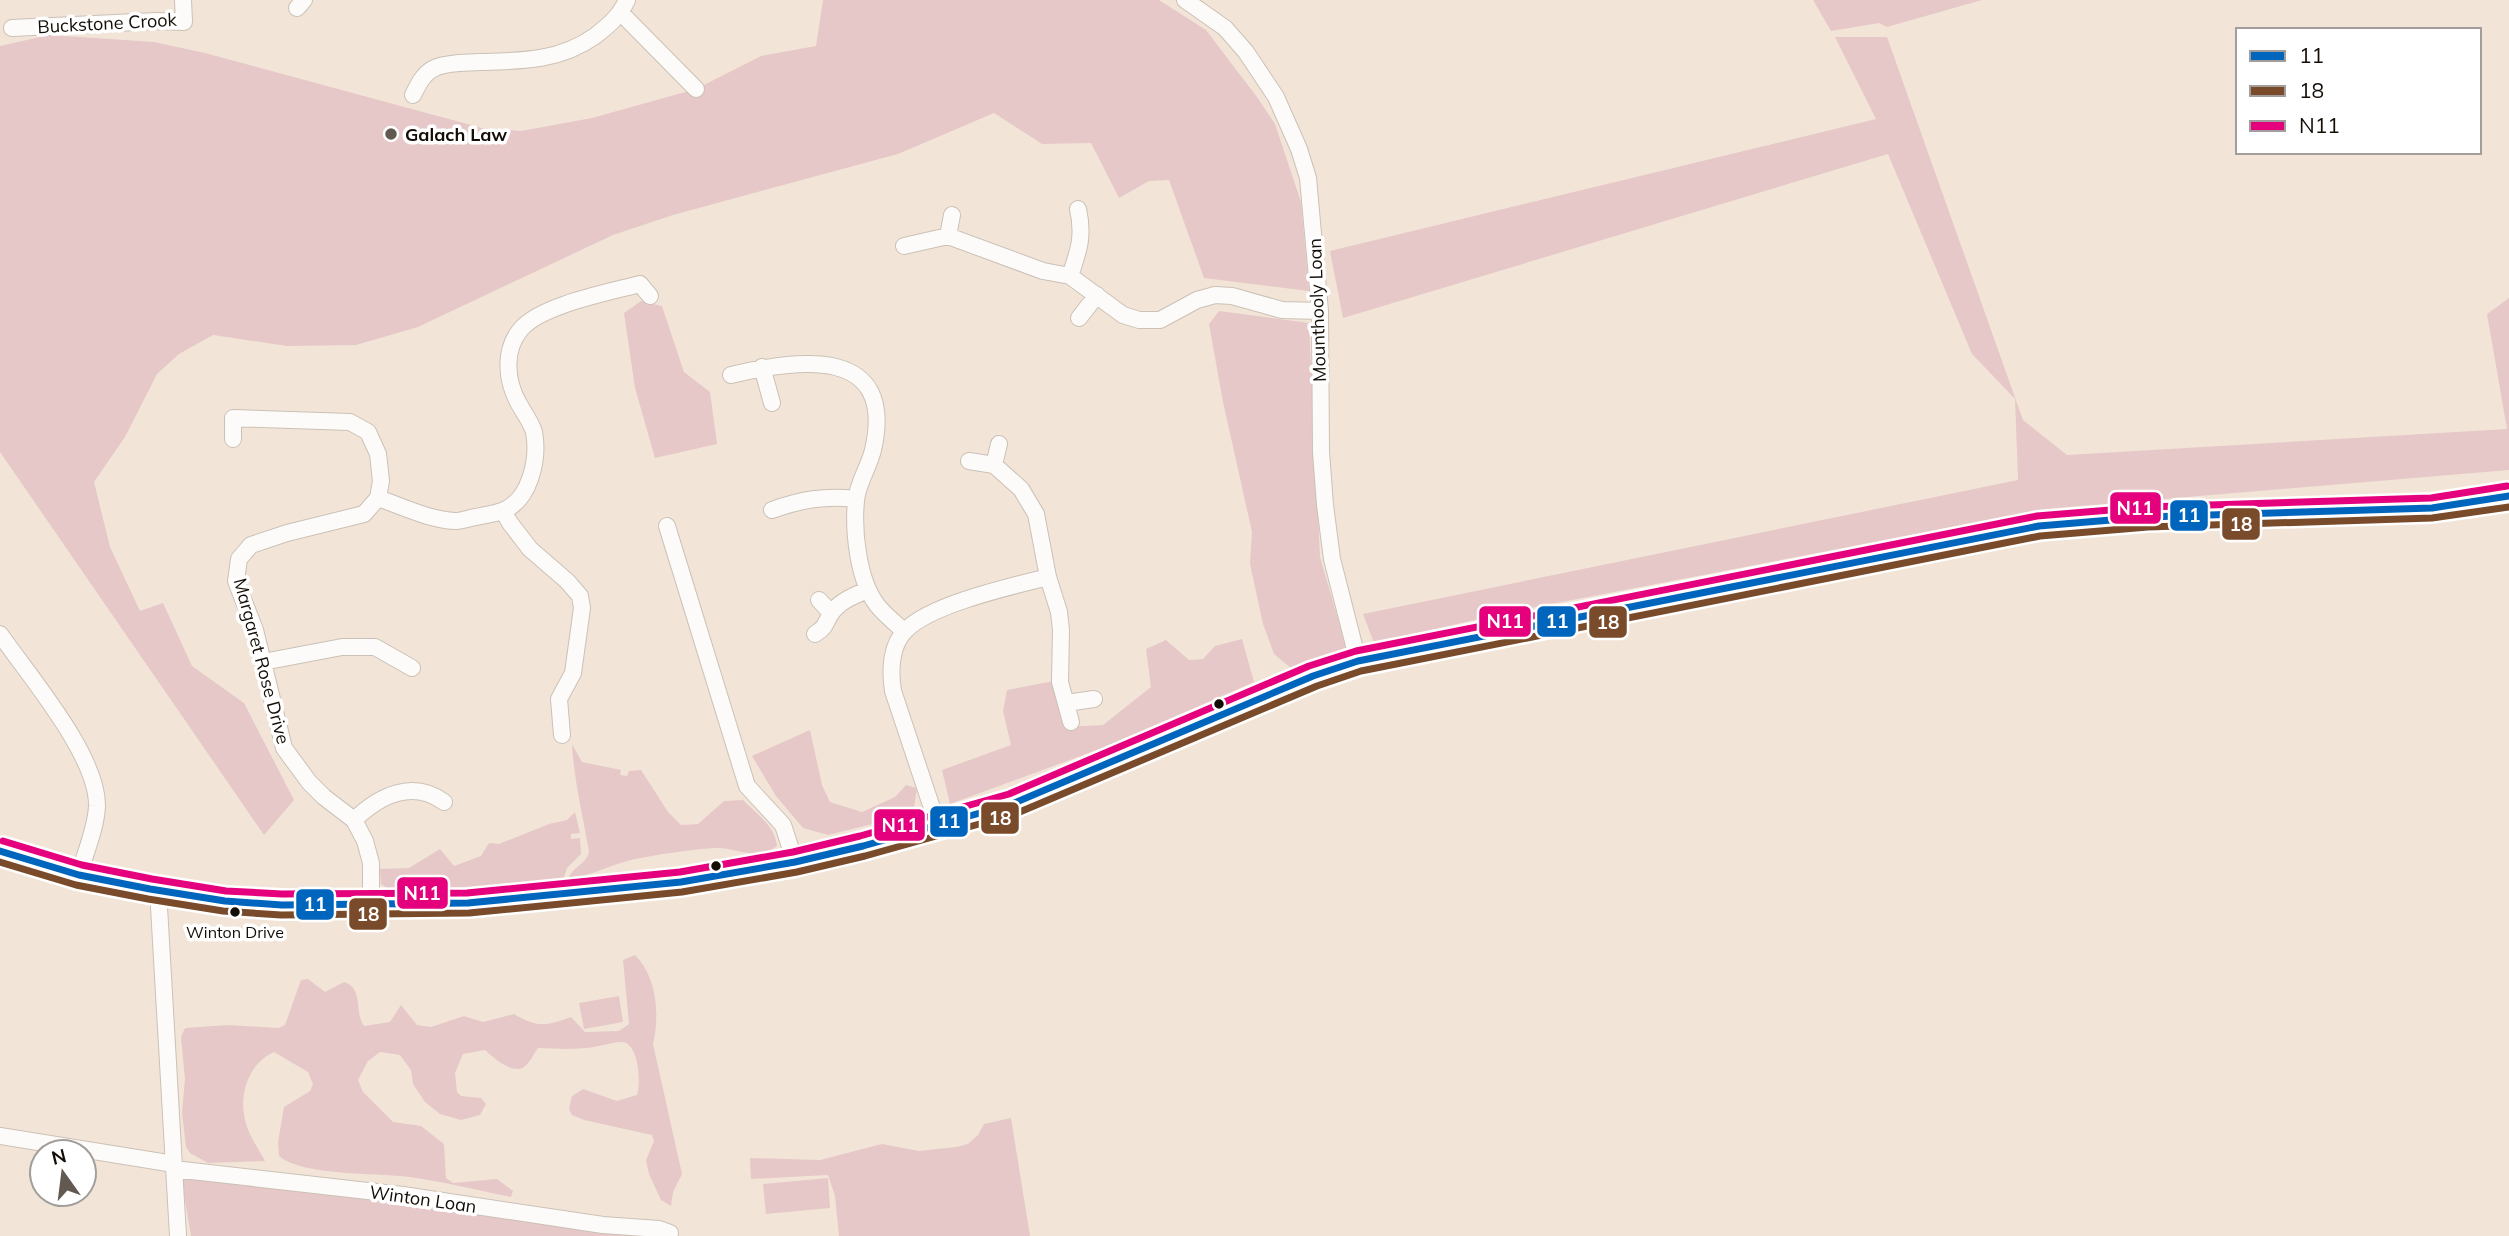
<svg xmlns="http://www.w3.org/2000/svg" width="2509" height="1236" font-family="Mulish,sans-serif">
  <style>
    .green { fill: #e6c8c8 }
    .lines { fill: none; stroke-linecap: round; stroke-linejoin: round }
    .minor-casing { stroke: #cbc1b6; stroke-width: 18 }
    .major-casing { stroke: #cbc1b6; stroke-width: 22 }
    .minor { stroke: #fdfbf9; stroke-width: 16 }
    .major { stroke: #fdfbf9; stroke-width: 19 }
    .bus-1-casing { stroke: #fff; stroke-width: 12 }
    .bus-2-casing { stroke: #fff; stroke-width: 12 }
    .bus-3-casing { stroke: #fff; stroke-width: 12 }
    .bus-1 { stroke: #0065bd; stroke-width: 7 }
    .bus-2 { stroke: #7a4b2a; stroke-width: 7 }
    .bus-3 { stroke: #e5007d; stroke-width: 7 }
    .poi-dot { fill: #625950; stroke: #fff; stroke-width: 2.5 }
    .bus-dot { fill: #140d06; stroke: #fff; stroke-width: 2.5 }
    .labels { text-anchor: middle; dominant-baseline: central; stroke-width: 7; stroke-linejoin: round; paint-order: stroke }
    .bus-label { font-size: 16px; fill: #140d06; stroke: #fff }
    .street-label { font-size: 18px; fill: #140d06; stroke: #fff }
    .poi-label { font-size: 18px; font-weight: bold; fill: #140d06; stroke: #fff; text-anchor: start }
    .line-badge { stroke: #fff; stroke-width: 2.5 }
    .badge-label { font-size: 19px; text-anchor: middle; font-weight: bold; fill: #fff }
  </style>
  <rect width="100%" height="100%" fill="#f2e5d8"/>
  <!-- green -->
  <path class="green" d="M823,0H1159L1206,30L1257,97L1275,124L1301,202L1309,291L1204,278L1169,180L1149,181L1119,198L1091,143L1042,144L994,113L898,154L673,215L613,235L418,327L356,345L287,346L213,335L179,354L157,374L125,437L94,482L110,547L140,611L163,603L192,666L244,703L294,800L264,835L0,452V46L49,35L154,42L205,53L482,128L521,131L592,118L696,89L761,56L816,46Z
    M1813,0H1982L1887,27L1879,23L1831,31Z
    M1835,37H1887L2023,420L2067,455L2507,429L2487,314L2509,298V470L2046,509L1505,613L1374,643L1363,614L2018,480L2015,399L1972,354L1888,154L1343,318L1330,251L1876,119Z
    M641,301L662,306L684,372L710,392L717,444L655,458L635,388L624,313Z
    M1219,311L1309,323L1320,557L1347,650L1292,669L1274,654L1263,624L1250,564L1252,532L1223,402L1209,324Z
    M1242,639L1254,682L1108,746L950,804L942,770L1011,745L1003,711L1007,690L1054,681L1064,727L1103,725L1151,687L1146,649L1166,640L1189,660L1203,659L1215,646Z
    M810,730L822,785L830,802L862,812L895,797L906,785L917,788L913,814L828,835L803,828L776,796L752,756Z
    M572,744L582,762L621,770L620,775L627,776L629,771L641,770L668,812L681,825L698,824L724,801L743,800C756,814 775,825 777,846C758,862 735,847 715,848C689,850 660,854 635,859C612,864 591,876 568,879C572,867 586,865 589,852C583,816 574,781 572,744Z
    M575,812L580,833L571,834V839L580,838L581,854L567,868L563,880L458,889H389L381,884L380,869L409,868L440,849L454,866L481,856L489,843L499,844L549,824L567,820Z
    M635,955C657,977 660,1015 653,1044L682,1174L673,1192L671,1206L661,1200L649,1174L646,1160L654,1141L652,1135L584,1120L572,1115L569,1109L572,1096L583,1089L617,1101L637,1095C641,1083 639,1050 626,1043C620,1040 607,1045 599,1046C579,1050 558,1049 538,1048C534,1053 530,1063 524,1067C512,1075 493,1057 485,1050L463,1054L455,1073L457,1092L461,1096L481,1098L486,1104L480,1115L461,1120L440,1114L425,1102L413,1084L411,1070L400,1055L380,1052L368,1061L358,1080L363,1092L393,1122L421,1126L444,1144L446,1178L453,1183L497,1179L513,1191L511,1197C477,1190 444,1182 410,1177C378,1173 302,1176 279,1156L278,1142L284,1107L310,1091L313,1084L308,1072L274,1052C247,1064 237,1098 247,1127C251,1138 259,1150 265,1161L208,1163L190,1153L186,1147L182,1113L185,1079L181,1037L185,1028L228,1025L279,1028L285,1025L301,980L308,979L325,992L344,982C364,988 354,1012 364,1026L390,1022L401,1005L417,1025L431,1027L464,1016L483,1022L514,1014C538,1028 546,1026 571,1017L585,1032L619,1031L629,1024L623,960Z
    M619,996L623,1022L584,1029L579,1003Z
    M1011,1118L1030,1236H839L835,1196L828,1175L751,1179L750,1158L820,1160L882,1144L919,1151L956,1147L968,1144L978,1135L984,1124Z
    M191,1176L657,1235L659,1236H191L182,1182Z
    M828,1178L830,1208L766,1214L763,1184Z"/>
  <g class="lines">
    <!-- minor casing -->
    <g class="minor-casing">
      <path id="minor" d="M1185,0L1225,28L1246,52L1276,97L1299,149L1308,178L1320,311L1321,452L1325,505L1332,559L1358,661
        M297,8L304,0
        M621,13L696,89
        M12,28L156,21L184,22L183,0
        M413,95C419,83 424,72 437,67C451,62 466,63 480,62C522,61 560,61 595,36C609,25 620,16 627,0
        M948,236L952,215
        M904,246L948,236L1043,271L1070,276L1123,315L1139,320H1160L1197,300L1215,295L1232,296L1282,310L1320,311
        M1070,276C1079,250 1084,236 1078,209
        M1079,318L1097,295
        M762,367L772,403
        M731,375C798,359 897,345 873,450C869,467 857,484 856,501C853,531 858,580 877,605C884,614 895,623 904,631
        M233,439V418L350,422L368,432L378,454L381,481L378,498L364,514L287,533L251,545L239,559L236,581L255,630L284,748L309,782L324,797L354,820L365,841L371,863V905
        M969,461L994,465L1021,489L1036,514L1048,577L1059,612L1061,630L1060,682L1071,722
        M994,465L999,444
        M378,498C401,506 430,520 455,521C461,521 469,518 476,517C484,515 494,514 502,511C530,501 539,459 534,432C531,422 524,413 519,404C506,381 503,350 521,329C541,305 610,292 640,284L650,296
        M772,510C800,500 825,495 856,499
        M503,511L510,523L530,549L567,581L580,596L582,608L573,673L559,699L562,735
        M667,526L747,786L783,825L795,862
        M819,600L831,613
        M0,634C29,676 98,756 97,806C96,829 85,853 79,875
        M815,634C829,625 824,622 833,611C842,600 855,595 868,590
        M263,662L342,647H375L412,668
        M1066,703L1094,699
        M354,820C379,796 412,779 444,802
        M938,826L893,691C890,672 890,645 906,630C931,604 1013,586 1048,577
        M161,891L159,907L178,1236
        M0,1136L174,1164
        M174,1169L403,1195L603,1225L659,1229L670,1233"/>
    </g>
    <!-- major casing -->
    <g class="major-casing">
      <path id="major" d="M0,851L79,875L150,889L225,901L282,905L468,903L681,882L795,862L863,846L1012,804L1313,676L1358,661L2039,526L2147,517L2432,508L2509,496"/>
    </g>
    <!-- minor -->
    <use href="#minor" class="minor"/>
    <!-- major -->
    <use href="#major" class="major"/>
    <!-- bus-1 casing -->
    <g class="bus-1-casing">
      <path id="bus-1" d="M0,851L79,875L150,889L225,901L282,905L468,903L681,882L795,862L863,846L1012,804L1313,676L1358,661L2039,526L2147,517L2432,508L2509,496"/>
    </g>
    <!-- bus-2 casing -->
    <g class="bus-2-casing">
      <path id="bus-2" d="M0,862L76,885L148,899L223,911L281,915L469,913L682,892L797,872L865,856L1015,814L1317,686L1361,671L2040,536L2148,527L2432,518L2509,507"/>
    </g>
    <!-- bus-3 casing -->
    <g class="bus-3-casing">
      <path id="bus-3" d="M3,841L82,865L152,879L226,891L282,894L467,893L680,872L793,852L860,836L1009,794L1309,666L1356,651L2037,516L2147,507L2431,498L2507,486"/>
    </g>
    <!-- bus-1 -->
    <use href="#bus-1" class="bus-1"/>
    <!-- bus-2 -->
    <use href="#bus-2" class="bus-2"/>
    <!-- bus-3 -->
    <use href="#bus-3" class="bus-3"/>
  </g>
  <!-- markers -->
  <circle class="poi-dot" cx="391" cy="134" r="7"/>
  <g class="bus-dot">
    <circle cx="1219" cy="704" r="6"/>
    <circle cx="716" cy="866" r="6"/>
    <circle cx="235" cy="912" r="6"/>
  </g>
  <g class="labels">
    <!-- bus labels -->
    <g class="bus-label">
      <text x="235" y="932">Winton Drive</text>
    </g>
    <!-- street labels -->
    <g class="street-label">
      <text transform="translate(107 23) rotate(-3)">Buckstone Crook</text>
      <text transform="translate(1317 310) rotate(-92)">Mounthooly Loan</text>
      <text transform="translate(262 661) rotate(75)">Margaret Rose Drive</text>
      <text transform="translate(423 1199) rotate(8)">Winton Loan</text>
    </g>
    <!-- poi labels -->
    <g class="poi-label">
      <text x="405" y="134">Galach Law</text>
    </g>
  </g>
  <g class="line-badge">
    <rect x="2109" y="491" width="53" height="34" rx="7" fill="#e5007d"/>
    <rect x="2169" y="499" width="40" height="33" rx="7" fill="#0065bd"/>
    <rect x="2221" y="507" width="40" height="34" rx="7" fill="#7a4b2a"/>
    <rect x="1478" y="605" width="54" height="33" rx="7" fill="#e5007d"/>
    <rect x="1536" y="605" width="41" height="33" rx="7" fill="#0065bd"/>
    <rect x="1588" y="605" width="40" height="34" rx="7" fill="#7a4b2a"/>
    <rect x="980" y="801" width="40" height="34" rx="7" fill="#7a4b2a"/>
    <rect x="929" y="805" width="40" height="33" rx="7" fill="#0065bd"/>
    <rect x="873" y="808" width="53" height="34" rx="7" fill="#e5007d"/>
    <rect x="396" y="876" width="53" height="34" rx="7" fill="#e5007d"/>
    <rect x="295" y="888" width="40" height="33" rx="7" fill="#0065bd"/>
    <rect x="348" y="897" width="40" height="34" rx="7" fill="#7a4b2a"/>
  </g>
  <g class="badge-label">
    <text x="2135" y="515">N11</text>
    <text x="2189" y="522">11</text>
    <text x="2241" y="531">18</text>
    <text x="1505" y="628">N11</text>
    <text x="1557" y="628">11</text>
    <text x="1608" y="629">18</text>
    <text x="1000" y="825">18</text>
    <text x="949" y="828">11</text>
    <text x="900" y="832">N11</text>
    <text x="422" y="900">N11</text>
    <text x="315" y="911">11</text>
    <text x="368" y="921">18</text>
  </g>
  <!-- legend -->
  <rect x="2236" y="28" width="245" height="126" fill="#ffffff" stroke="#a19e9b" stroke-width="2"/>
  <rect x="2250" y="51" width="35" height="10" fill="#0065bd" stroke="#a19e9b" stroke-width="2"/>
  <text x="2299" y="63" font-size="21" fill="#140d06">11</text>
  <rect x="2250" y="86" width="35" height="10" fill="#7a4b2a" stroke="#a19e9b" stroke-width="2"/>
  <text x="2299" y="98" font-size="21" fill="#140d06">18</text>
  <rect x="2250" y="121" width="35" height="10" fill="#e5007d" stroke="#a19e9b" stroke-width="2"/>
  <text x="2299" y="133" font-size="21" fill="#140d06">N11</text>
  <!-- north arrow -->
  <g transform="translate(63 1173) rotate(346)"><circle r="33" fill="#ffffff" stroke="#a19e9b" stroke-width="2"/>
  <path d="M0-5L12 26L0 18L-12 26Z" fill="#625950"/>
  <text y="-10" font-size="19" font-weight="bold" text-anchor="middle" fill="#140d06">N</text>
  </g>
</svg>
